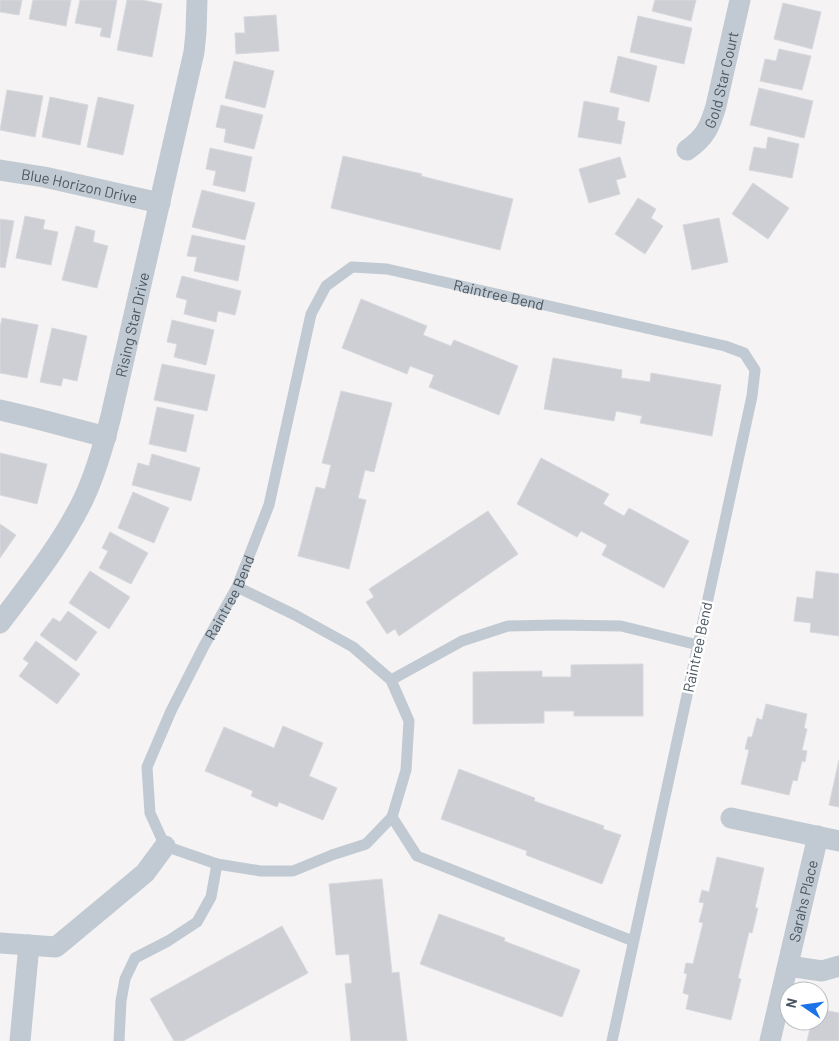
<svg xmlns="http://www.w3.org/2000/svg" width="839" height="1041" font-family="Barlow,sans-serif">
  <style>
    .building { fill: #cdcfd5; stroke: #d7d9de }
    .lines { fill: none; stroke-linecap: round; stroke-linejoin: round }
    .service { stroke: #c1cad2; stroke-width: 11 }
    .minor { stroke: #c1cad2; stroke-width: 21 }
    .labels { text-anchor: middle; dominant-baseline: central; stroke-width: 5; stroke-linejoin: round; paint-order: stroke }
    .street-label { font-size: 15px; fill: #4a5661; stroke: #fff }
  </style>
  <rect width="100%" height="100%" fill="#f5f3f3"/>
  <!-- building -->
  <path class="building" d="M0,0H22L19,15L0,12Z
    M33,0H71L66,26L29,19Z
    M80,0H117L110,38L100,36L102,28L75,23Z
    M127,0H142L162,4L152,57L117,50Z
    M655,0H696L691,21L652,11Z
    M783,3L821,12L812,49L774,39Z
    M276,15L279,51L236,54L235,33H245L244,17Z
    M638,16L692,28L684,64L630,52Z
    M779,49L811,56L802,90L760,81L765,59L776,61Z
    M618,56L657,66L649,102L610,92Z
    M234,61L274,71L265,108L225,98Z
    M759,88L813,101L804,138L750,125Z
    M7,90L43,96L35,137L0,130Z
    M50,97L88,105L80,145L42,137Z
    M98,97L134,105L123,155L87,147Z
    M584,101L619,108L617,120L625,122L621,144L578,137Z
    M221,105L263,115L254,149L224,142L226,129L216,127Z
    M768,137L799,144L792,178L749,170L754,147L766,149Z
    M210,148L252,157L245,192L213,185L216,171L206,169Z
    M343,156L422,174L421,176L513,199L500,250L331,208Z
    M620,157L626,177L616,180L620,194L589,203L579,169Z
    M753,183L789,208L768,239L732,214Z
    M202,190L255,203L245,240L192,227Z
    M638,198L656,209L651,218L663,226L645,254L615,234Z
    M25,216L45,220L43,229L58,232L51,265L16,258Z
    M719,218L728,262L692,270L683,225Z
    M0,219L14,221L5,268L0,267Z
    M76,226L95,231L93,242L108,246L97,288L62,280Z
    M192,235L245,246L238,281L194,271L197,257L187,256Z
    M182,276L241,291L235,315L218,311L216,322L184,314L187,300L176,297Z
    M361,299L427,326L423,335L451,346L454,340L518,366L499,415L429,387L434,375L410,366L407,374L342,348Z
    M2,318L38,325L27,378L0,373V327Z
    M172,320L214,330L206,365L174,357L177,344L167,342Z
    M52,328L87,336L77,381L63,378L61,386L40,382Z
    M553,358L622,370L621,378L650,382L651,373L721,385L712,436L640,423L642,416L616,411L614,421L544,409Z
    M162,364L215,375L207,411L154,400Z
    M341,391L392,403L374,472L365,470L358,498L366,500L349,569L298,556L316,487L325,489L331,465L322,463Z
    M157,407L194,415L186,452L149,444Z
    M0,453L47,464L37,504L0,495Z
    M152,454L200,468L191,501L132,485L138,463L149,466Z
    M541,458L609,494L603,504L624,516L629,508L689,541L664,588L602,555L607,545L581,531L577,537L517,504Z
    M133,492L169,508L154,543L118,528Z
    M488,511L518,554L399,636L395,629L387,634L366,602L374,597L369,589Z
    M0,524L16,535L0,558Z
    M110,532L148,553L131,584L99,568L108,551L102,548Z
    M90,571L130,597L109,629L69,603Z
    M816,571L839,574V636L810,632L811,623L794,621L797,597L813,599Z
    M68,611L97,632L76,661L40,635L53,618L60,622Z
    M36,641L80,674L57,704L19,676L29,663L23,659Z
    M643,664V716H574V711H544V723L473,724V672L542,671V677H571V665Z
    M766,704L807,714L804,728L807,729L802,750L807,751L805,762L802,761L797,781L793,780L789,795L741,784L749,750L745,749L748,737H752L757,718L762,720Z
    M283,726L323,743L309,776L337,788L323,820L279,802L277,807L251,796L253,791L205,771L224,727L274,748Z
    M839,760V807L829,805Z
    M459,769L535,798L534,801L604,826L603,829L621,835L602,884L526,855L527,851L441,819Z
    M717,857L764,868L755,908H758L752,933L749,932L738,978L741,979L731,1020L686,1009L689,995L683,993L687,974L684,973L686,963L693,964L703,923L699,922L704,903L699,902L702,890L709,892Z
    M382,879L392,973L399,972L407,1041H351L345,984L352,983L349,954L336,955L329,884Z
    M439,914L505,938L504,941L580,970L562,1017L420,964Z
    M282,926L308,973L183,1041H174L150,999Z
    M820,1009L839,1013V1041H807L811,1024L816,1025L817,1021H819Z"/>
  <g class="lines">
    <!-- service -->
    <g class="service">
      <path id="s1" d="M237,587L295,615L353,647L391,680L409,721L406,770L392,817L366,844L332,855L293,871H261L217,864L165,846L150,813L147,767L171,711L204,646L237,587L269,505L311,314L326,286L352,267L387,269L725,346L744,353L755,370L752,396L612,1041"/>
      <path d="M391,680L462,641L508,626L558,625L621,626L698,645"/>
      <path d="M392,817L417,856L633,941"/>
      <path d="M119,1041L121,1001L125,979L135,958L168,941L197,922L211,897L217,864"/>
    </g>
    <!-- minor -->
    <g class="minor">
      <path id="s2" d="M687,150C706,137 710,126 716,106L740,0"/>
      <path id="s3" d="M0,170L44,177L160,203"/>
      <path d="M0,410L34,418L106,437"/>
      <path id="s4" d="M0,623C30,583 61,545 83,500C96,473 104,444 111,416L194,52L196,32L197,0"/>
      <path d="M731,818L839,841"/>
      <path d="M0,943L56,947L145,873L165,846"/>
      <path d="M788,966L822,971L839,966"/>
      <path d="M20,1041L29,945"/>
      <path id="s5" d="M770,1041L818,836"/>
    </g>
  </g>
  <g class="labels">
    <!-- street labels -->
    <g class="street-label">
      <text stroke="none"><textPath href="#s2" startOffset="81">Gold Star Court</textPath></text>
      <text stroke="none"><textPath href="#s3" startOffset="81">Blue Horizon Drive</textPath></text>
      <text stroke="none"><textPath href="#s1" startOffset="1352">Raintree Bend</textPath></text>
      <text stroke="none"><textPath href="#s4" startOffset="331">Rising Star Drive</textPath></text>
      <text stroke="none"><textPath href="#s1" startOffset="842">Raintree Bend</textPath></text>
      <text transform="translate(697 647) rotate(-78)">Raintree Bend</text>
      <text stroke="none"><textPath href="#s5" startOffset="144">Sarahs Place</textPath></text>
    </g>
  </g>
  <!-- north arrow -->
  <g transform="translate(804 1006) rotate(283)"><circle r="24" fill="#ffffff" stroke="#b7bbc0"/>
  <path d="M0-4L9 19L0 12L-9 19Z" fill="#1a73e8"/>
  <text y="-8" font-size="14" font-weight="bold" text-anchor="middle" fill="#4a5661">N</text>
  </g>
</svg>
